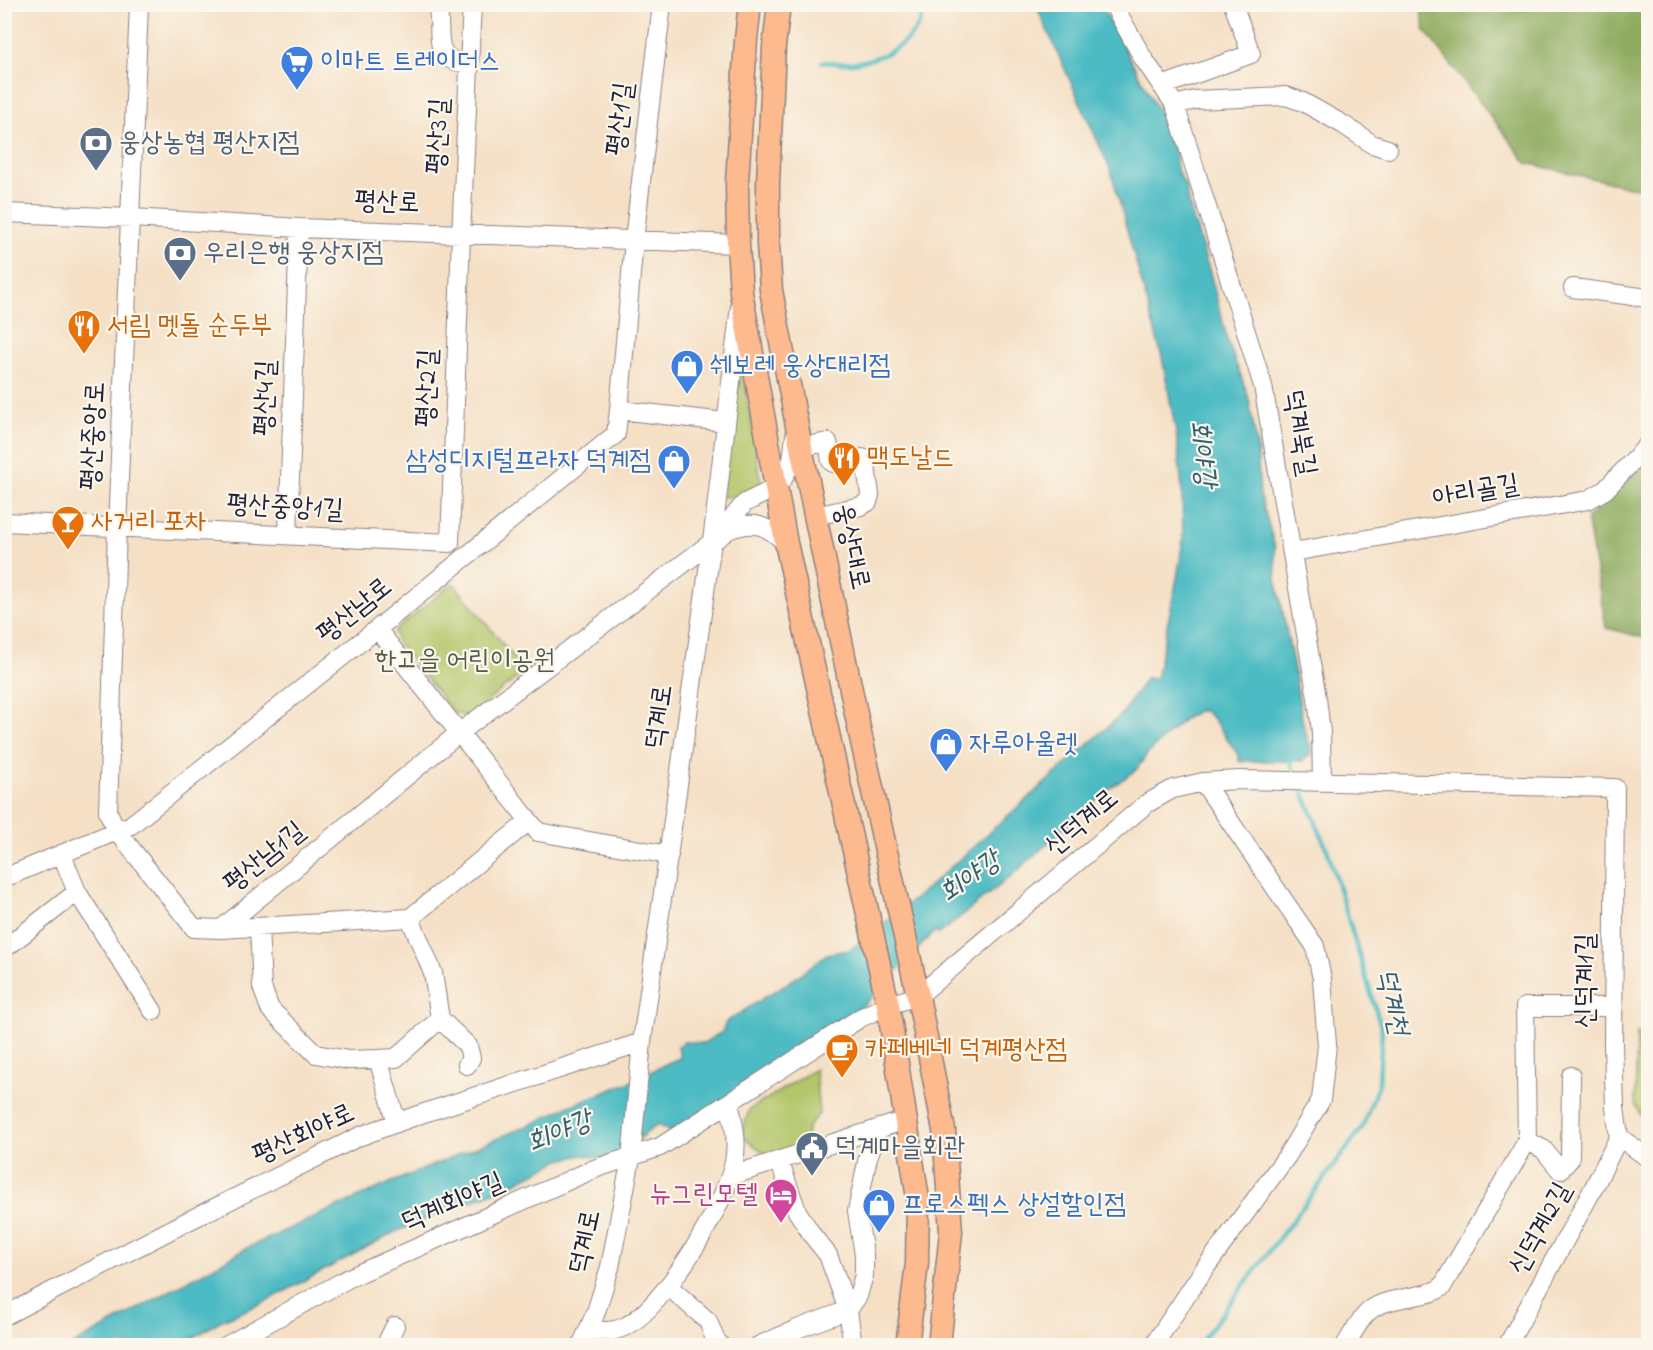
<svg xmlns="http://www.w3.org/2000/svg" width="1653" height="1350" font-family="'Indie Flower','Poor Story',sans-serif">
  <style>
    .green { fill: #b3c66a; stroke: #6a7452; stroke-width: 1.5 }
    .forest { fill: #8eab5e; stroke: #58664c; stroke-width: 1.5 }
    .water { fill: #4dbbc3; stroke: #386e7f; stroke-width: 1.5 }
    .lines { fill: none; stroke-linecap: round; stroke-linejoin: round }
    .stream { stroke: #4dbbc3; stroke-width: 4.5 }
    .minor-casing { stroke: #8c8180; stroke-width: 20 }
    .major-casing { stroke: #8c8180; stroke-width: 25 }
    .minor { stroke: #fff; stroke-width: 18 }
    .major { stroke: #fcba8e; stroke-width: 22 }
    .labels { text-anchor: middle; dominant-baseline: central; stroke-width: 4.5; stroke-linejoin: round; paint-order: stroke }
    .shop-label { font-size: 27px; fill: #366cbe; stroke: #fbf7ec; text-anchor: start }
    .street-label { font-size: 27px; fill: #22223b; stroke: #fbf7ec }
    .service-label { font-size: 27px; fill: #4e5e75; stroke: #fbf7ec; text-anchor: start }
    .food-label { font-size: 27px; fill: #c56008; stroke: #fbf7ec; text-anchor: start }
    .park-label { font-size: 27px; fill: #555b4b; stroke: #fbf7ec }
    .hotel-label { font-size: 27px; fill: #b23c85; stroke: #fbf7ec; text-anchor: end }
    .water-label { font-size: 28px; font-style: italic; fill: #335f71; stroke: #fbf7ec }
  </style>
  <rect width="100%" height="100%" fill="#fbf7ec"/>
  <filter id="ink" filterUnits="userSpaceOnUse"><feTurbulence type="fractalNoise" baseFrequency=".0167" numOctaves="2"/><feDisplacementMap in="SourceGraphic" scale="12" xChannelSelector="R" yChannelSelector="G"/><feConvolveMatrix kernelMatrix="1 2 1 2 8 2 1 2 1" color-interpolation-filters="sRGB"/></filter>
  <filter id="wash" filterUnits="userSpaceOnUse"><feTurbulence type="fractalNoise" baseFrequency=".008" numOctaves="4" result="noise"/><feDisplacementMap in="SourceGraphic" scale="24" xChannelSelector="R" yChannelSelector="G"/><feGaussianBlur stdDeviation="1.35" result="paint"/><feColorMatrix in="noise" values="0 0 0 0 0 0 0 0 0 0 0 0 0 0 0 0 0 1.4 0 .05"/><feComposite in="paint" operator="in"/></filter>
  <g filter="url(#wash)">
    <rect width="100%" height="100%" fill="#f5e0c6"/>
    <!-- green -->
    <path class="green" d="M740,352L761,483C749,494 738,497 722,497Z
      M453,583L525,671L468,717L454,713L397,642L394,631Z
      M1637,1033L1648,1036V1120L1640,1114L1635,1104Z
      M815,1069L819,1114L807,1128L805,1156L778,1164L741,1135L749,1110Z"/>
    <!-- forest -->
    <path class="forest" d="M1420,5H1648V189L1629,187L1527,163L1425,31Z
      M1648,461V639L1606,628L1587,518Z"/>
    <!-- water -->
    <path class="water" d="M1036,5H1101L1159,112L1168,120L1166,127L1176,156L1177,170L1185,185L1189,205L1210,273L1228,342L1248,395L1257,446L1260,495L1275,547L1276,578L1294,669L1303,724L1312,753L1302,761H1239V756L1214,720L1205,711H1197L1184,719L1148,753L1136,770L1102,794L1016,872L939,934L934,932L862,1007L671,1133L658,1124L612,1160L583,1155L560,1160L511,1185L395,1232L265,1302L220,1321L182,1345L71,1346L249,1247L390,1183L539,1121C567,1104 600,1095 630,1082C647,1075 662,1064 680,1058L678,1047L684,1042L704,1043L722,1032L726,1022L794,979L827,954L850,950L923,892L1122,714L1146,678L1156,679L1177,579L1183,540L1182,488L1176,432L1162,357L1111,171Z"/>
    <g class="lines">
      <!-- stream -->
      <path class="stream" d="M822,62C834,62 848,65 859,62C889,57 923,37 924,4
        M1288,756L1296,776
        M1198,1346L1362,1128L1379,1083L1382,1030L1328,852L1301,787"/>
    </g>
  </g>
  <g filter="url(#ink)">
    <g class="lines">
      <!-- minor casing -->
      <g class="minor-casing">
        <path id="minor" d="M139,4L117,528L108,812L117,831L194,928L221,929L459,733L728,530C754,520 765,524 786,543
          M437,4C444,29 428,63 469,63
          M1113,4L1143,58L1175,105L1263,386L1317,698L1321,732L1322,781
          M1162,86L1251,54L1233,4
          M1175,105L1195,100L1286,96L1303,102L1344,125L1372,144L1388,149
          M4,213L132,218L299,228L738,244
          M1573,288L1648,298
          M619,410L634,240L662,4
          M801,447L828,442L831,461L833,463L862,458L865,459L870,495L868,502L861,506L815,516
          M4,522L450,543
          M718,534L745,503L771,490L783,479L792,460L795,436
          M288,535L299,228
          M450,543L461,235L472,4
          M1293,552L1588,500L1605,490L1648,445
          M377,629L538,832L669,855
          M4,878L131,825L377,629L616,434L619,410L725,422
          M77,892L153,1011
          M259,927L262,987L270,1009L316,1054L348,1060L378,1059
          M221,929L410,918L528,822
          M4,949L77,892L62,855
          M440,1019L468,1046L471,1058L467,1065
          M1571,1076L1570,1159L1560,1170L1543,1149L1527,1141L1525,1007H1612
          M397,1123L378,1059L396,1058L440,1019L433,973L410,918
          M779,1160L797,1211L812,1235L828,1255L848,1310L853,1346
          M730,1176L906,1120
          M668,1286L708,1321L715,1339L721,1346
          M4,1316L186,1222L358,1137L418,1115L642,1042
          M589,1329C602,1331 611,1333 624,1327C663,1310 726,1204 734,1162C738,1141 734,1124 729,1103
          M226,1346L349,1278L594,1169L660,1147L860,1018L888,1005L918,996L1146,804L1173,789L1203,782L1239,780L1615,788L1613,1044L1615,1108L1619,1137L1648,1158
          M385,1346L395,1326
          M581,1346L596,1312L610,1267L631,1158L642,1042L712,542L740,306
          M758,1346L797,1329L848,1310L858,1296L864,1275V1255L857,1211L868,1157L879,1128
          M1153,1346L1203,1271L1287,1156L1321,1100L1327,1045L1322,979L1315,946L1203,782
          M1345,1346C1368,1306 1370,1304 1415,1296C1425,1294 1434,1293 1442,1287L1527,1141
          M1507,1346L1593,1189L1619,1137"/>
      </g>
      <!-- major casing -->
      <g class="major-casing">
        <path id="major" d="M750,4L746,39L737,182L738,244L741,292L786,543L888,1005L918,1199L917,1263L907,1346
          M779,4L774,47L768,183V244L771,290L801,447L860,733L918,996L944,1130L951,1232L939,1346"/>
      </g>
      <!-- minor -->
      <use href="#minor" class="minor"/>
      <!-- major -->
      <use href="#major" class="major"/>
    </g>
  </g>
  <!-- icons -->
  <defs>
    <g id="supermarket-pin" transform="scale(1.725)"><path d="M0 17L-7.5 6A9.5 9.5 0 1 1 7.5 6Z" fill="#3f7fe0" stroke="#fbf7ec"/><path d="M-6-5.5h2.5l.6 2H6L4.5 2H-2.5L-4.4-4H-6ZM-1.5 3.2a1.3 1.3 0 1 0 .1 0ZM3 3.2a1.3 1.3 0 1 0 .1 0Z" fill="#fff"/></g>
    <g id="bank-pin" transform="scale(1.725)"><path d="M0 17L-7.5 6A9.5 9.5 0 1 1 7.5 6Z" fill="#5c6f8a" stroke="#fbf7ec"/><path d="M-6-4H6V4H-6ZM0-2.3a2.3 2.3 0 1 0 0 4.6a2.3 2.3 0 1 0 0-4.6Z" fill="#fff"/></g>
    <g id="restaurant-pin" transform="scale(1.725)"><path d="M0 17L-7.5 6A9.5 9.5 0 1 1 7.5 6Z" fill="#e8710a" stroke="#fbf7ec"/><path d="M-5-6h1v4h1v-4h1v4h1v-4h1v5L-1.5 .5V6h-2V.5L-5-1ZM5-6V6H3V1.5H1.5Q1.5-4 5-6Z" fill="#fff"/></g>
    <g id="shop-pin" transform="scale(1.725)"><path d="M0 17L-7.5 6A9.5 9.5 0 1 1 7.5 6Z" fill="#3f7fe0" stroke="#fbf7ec"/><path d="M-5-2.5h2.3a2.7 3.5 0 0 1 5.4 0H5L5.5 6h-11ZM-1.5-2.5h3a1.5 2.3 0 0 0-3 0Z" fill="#fff"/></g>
    <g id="bar-pin" transform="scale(1.725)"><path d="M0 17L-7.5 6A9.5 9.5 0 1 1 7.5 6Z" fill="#e8710a" stroke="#fbf7ec"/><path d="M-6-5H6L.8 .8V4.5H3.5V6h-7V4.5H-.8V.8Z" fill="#fff"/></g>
    <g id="cafe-pin" transform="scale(1.725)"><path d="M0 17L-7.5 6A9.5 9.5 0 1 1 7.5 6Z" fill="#e8710a" stroke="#fbf7ec"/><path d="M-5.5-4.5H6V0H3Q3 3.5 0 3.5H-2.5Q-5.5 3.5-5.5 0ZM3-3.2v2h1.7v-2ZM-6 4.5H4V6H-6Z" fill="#fff"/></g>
    <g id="civic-pin" transform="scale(1.725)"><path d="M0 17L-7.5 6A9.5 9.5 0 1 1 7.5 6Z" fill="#5c6f8a" stroke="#fbf7ec"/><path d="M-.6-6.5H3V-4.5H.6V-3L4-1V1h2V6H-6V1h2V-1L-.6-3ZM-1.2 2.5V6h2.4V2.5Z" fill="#fff"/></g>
    <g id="hotel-pin" transform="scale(1.725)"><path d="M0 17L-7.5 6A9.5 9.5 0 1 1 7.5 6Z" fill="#d1479c" stroke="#fbf7ec"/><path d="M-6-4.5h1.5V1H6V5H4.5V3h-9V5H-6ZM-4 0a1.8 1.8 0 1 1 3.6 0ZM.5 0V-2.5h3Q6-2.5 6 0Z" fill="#fff"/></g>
  </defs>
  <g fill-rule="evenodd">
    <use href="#supermarket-pin" x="297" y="62"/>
    <use href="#bank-pin" x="96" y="143"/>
    <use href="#bank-pin" x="180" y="253"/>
    <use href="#restaurant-pin" x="84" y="326"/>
    <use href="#shop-pin" x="687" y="366"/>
    <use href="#restaurant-pin" x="844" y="458"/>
    <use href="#shop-pin" x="674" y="461"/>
    <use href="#bar-pin" x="68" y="522"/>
    <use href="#shop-pin" x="946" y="744"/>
    <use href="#cafe-pin" x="842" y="1050"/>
    <use href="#civic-pin" x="812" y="1148"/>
    <use href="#hotel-pin" x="781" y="1195"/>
    <use href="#shop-pin" x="879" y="1205"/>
  </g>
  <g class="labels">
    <!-- shop labels -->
    <g class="shop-label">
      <text x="320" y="62">이마트 트레이더스</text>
      <text x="710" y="366">쉐보레 웅상대리점</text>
      <text x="651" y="461" text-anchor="end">삼성디지털프라자 덕계점</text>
      <text x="969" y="744">자루아울렛</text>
      <text x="902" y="1205">프로스펙스 상설할인점</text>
    </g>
    <!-- street labels -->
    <g class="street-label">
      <text transform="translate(621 119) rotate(-83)">평산1길</text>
      <text transform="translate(439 136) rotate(-87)">평산3길</text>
      <text transform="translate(387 203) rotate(2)">평산로</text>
      <text transform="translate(428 388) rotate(-88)">평산2길</text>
      <text transform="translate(266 398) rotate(-88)">평산4길</text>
      <text transform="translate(1299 433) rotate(80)">덕계북길</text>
      <text transform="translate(94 436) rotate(-87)">평산중앙로</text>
      <text transform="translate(1476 492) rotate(-10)">아리골길</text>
      <text transform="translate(285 508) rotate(3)">평산중앙1길</text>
      <text transform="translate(851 547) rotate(78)">웅상대로</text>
      <text transform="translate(355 611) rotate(-39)">평산남로</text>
      <text transform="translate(660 717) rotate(-82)">덕계로</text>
      <text transform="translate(1082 823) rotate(-40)">신덕계로</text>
      <text transform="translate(265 858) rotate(-39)">평산남1길</text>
      <text transform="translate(1586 981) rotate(-90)">신덕계1길</text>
      <text transform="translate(304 1135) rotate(-25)">평산회야로</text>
      <text transform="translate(453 1203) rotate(-24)">덕계회야길</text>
      <text transform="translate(1541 1229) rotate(-61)">신덕계2길</text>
      <text transform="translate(586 1242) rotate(-78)">덕계로</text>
    </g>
    <!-- service labels -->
    <g class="service-label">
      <text x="119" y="143">웅상농협 평산지점</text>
      <text x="203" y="253">우리은행 웅상지점</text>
      <text x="835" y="1148">덕계마을회관</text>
    </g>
    <!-- food labels -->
    <g class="food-label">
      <text x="107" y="326">서림 멧돌 순두부</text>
      <text x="867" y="458">맥도날드</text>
      <text x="91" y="522">사거리 포차</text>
      <text x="865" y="1050">카페베네 덕계평산점</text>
    </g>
    <!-- park labels -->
    <g class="park-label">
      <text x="465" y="661">한고을 어린이공원</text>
    </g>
    <!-- hotel labels -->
    <g class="hotel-label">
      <text x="758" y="1195">뉴그린모텔</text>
    </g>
    <!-- water labels -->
    <g class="water-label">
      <text transform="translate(1201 454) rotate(83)">회야강</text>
      <text transform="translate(971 878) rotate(-36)">회야강</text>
      <text transform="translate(1391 1002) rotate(78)">덕계천</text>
      <text transform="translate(560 1133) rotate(-23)">회야강</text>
    </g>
  </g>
  <!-- margin -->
  <rect width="1653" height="1350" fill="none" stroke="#fbf7ec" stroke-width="24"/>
</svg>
